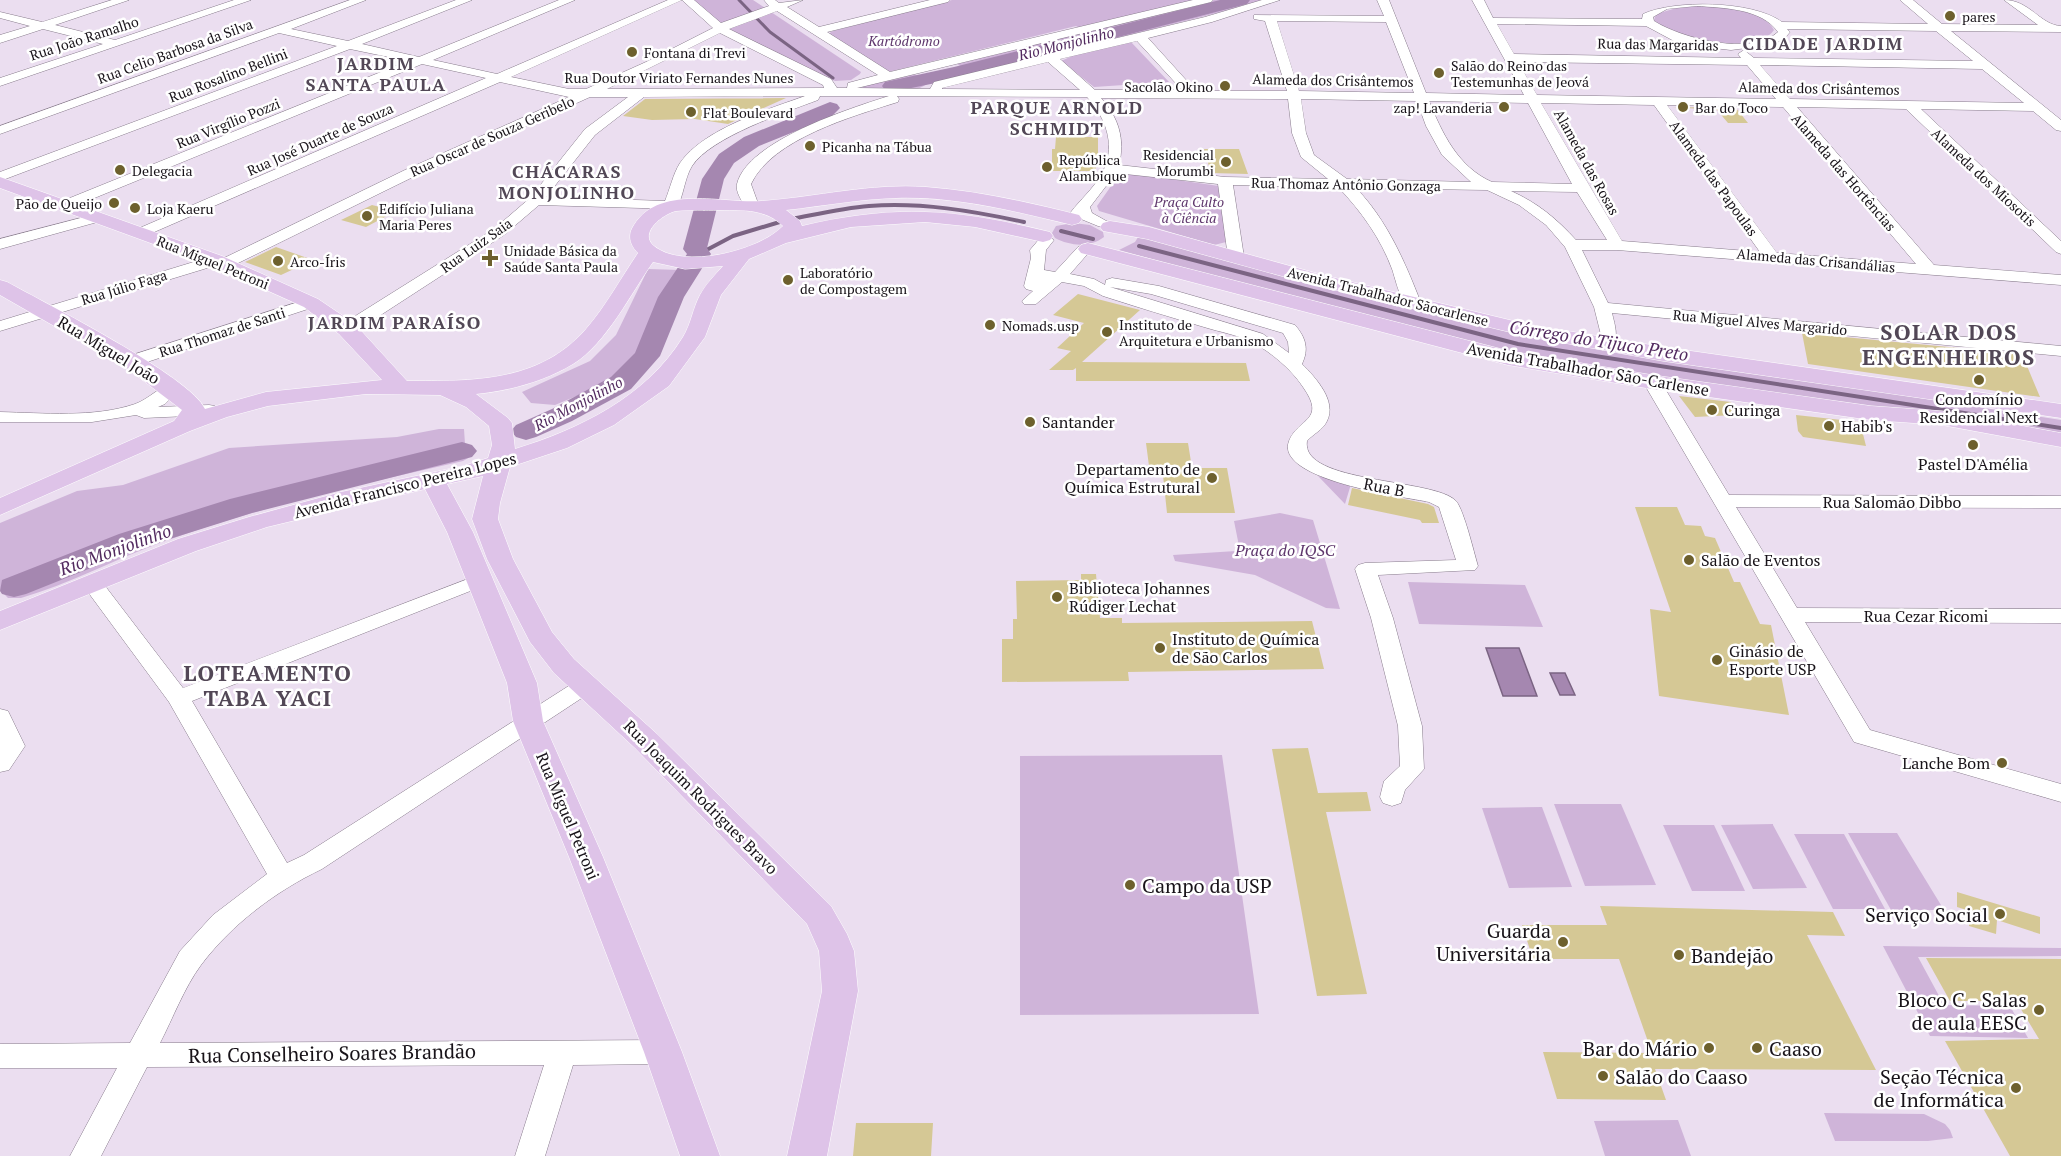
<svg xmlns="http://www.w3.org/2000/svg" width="2061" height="1156" font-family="'PT Serif',serif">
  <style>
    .green { fill: #cfb4d9 }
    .water { fill: #a587b0; stroke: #7b6483; stroke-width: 1.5 }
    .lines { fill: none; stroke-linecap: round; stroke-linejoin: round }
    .stream-far1 { stroke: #7b6483; stroke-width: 3 }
    .stream { stroke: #7b6483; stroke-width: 4 }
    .river { fill: #a587b0; fill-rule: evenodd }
    .building { fill: #d5c895 }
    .minor-casing { stroke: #887c8c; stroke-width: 1 }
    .major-casing { stroke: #fff; stroke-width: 1 }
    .minor { fill: #fff; fill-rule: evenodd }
    .major { fill: #dec3e8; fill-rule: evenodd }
    .poi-dot { fill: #6d602d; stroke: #fff; stroke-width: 2 }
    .labels { text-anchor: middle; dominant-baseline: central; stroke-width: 5; stroke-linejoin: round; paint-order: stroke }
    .far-poi-label { font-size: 14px; fill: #181319; stroke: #fff; text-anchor: start }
    .far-street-label { font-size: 14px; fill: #181319; stroke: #fff }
    .far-park-label { font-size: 14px; font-style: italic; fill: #5e366c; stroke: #fff }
    .far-water-label { font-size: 15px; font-style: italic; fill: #522a5f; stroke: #fff }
    .street-label { font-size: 16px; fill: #181319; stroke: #fff }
    .poi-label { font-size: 16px; fill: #181319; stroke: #fff; text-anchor: start }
    .park-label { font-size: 16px; font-style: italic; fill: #5e366c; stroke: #fff }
    .far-district-label { font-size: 18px; font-weight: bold; letter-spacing: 1.5px; fill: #524756; stroke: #fff }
    .water-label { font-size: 18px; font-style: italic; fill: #522a5f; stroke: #fff }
    .near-poi-label { font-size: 20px; fill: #181319; stroke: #fff; text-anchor: end }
    .near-street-label { font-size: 20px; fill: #181319; stroke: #fff }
    .district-label { font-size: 22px; font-weight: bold; letter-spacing: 1.5px; fill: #524756; stroke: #fff }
  </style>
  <rect width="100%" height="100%" fill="#ebdef0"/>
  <!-- green -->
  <path class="green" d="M694,0H753L861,72L860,74L851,80L835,81L812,71L717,24Z
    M952,0H1197L1079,28L1076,26L892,71H887L828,34L833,31Z
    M1214,0H1268L975,74L955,63Z
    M1698,6C1718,7 1764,9 1774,30C1758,55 1671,40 1654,20L1656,14L1680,7Z
    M1131,42L1169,82L1094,87L1061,61L1079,53Z
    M912,74L925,77L930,81C916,97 881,90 862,89L863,86Z
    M1121,172L1219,186L1226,242L1214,245L1099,211L1097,206Z
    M1073,223L1090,225L1103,232L1104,237C1090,248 1070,246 1055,238L1052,233L1056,226Z
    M1140,234L1591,347L2061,420V437L1892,409L1531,358L1268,291L1119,250L1135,242Z
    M648,269L680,270L651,323L638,353L610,382L555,405L531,403L522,392L590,361L616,335Z
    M439,429H464L465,444L470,457L463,461C361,484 258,507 160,543C113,560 69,584 21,598H8L0,590V523L77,491L123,485L229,448L397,437Z
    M1318,476L1351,484L1345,504Z
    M1280,513L1313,520L1340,609L1326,608L1255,575L1175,561L1173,555L1236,551L1238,541L1234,521Z
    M1408,582L1525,585L1543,627L1419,624Z
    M1222,755L1259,1014L1020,1015V756Z
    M1554,804H1621L1656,885L1585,886Z
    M1542,807L1572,887L1509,888L1482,808Z
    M1773,824V825L1807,888L1753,889L1721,825Z
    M1663,825H1714L1745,891H1692Z
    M1848,833H1897L1944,910H1891Z
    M1794,834H1844L1885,909H1833Z
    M1883,946L2061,948V956L1918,957L1944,1005L2010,1006L2028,1038L1930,1036Z
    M1824,1113L1924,1114L1945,1124L1950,1130L1953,1138L1928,1141H1835Z
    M1678,1120L1691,1156H1605L1594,1121Z"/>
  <!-- water -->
  <path class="water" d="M1486,648H1519L1537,696H1503Z
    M1550,673H1565L1575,695H1560Z"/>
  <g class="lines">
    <!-- stream-far1 -->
    <path class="stream-far1" d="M739,0L770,32L833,78"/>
    <!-- stream -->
    <path class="stream" d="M792,219C818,214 843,208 869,206C921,202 973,211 1024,222
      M1061,231L1093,239
      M1139,246L1518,344L2061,428
      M699,254L733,236L783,221"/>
    <!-- river -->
    <path class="river" d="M1220,0H1250L1247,4L955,79L892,92L885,90L882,86L885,82L954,67Z
      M830,102L837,104L840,108L831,117L759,146L734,163L724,179L707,248L711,254L684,297L660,356L631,389L572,421L536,437L526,440L516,437L511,431L516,425L552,409L611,377L635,353L658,297L687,254L683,249L702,179L719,154L744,137Z
      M462,442L472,445L477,451L472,457L252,513L141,548L26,594L14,597L2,594L0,591L2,580L119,534L230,499Z"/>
  </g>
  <!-- building -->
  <path class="building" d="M786,98L728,124L695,119L652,120L623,116L645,99Z
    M1672,107L1736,108L1748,123H1728L1717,110Z
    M1056,137H1098V159L1095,171H1052V149H1055Z
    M1204,149H1239L1248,174L1211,173Z
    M372,205L396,211L366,227L341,220Z
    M276,247L313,260L281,275L245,262Z
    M1078,294L1140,310L1082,362L1246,363L1250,381H1076V368L1073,370H1049L1071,351L1057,348L1084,323L1053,315Z
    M1802,333L2022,354L2040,397L1808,364Z
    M1679,396L1731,402L1735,415L1695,417Z
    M1796,415L1860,422L1866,446L1803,437L1798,431Z
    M1146,443H1188L1192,468H1227L1235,513H1167L1162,466H1149Z
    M1352,488L1428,504L1434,507L1439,523H1422L1420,520L1348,505Z
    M1635,507H1677L1685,525L1701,526L1705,536L1715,538L1734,582H1740L1760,624L1771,625L1789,715L1659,696L1650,609L1671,612Z
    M1081,574H1096L1100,618H1122V623L1312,621L1324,669L1128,672L1129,681L1002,682V639H1013V619H1017L1016,581L1081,580Z
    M1308,748L1318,793L1367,792L1371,811L1326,812L1367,994L1317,996L1272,749Z
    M1957,892L2040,917V934L1997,920L1996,934L1969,926L1970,911L1957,907Z
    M1600,906L1833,912L1845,936L1807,935L1876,1070L1655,1069L1666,1100L1557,1099L1543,1052L1652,1053L1619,959H1533L1522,925H1607Z
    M1926,958L2061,959V1156H2010L1945,1041L2039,1039L2016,1001H1950Z
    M856,1123H933L931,1156H853Z"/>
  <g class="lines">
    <!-- minor casing -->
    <g class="minor-casing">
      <path id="minor" d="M112,0H129L55,25L115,40L234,0H251L0,86V78L103,44L43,29L0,43V35L30,26L0,18V12L42,22Z
        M350,0H366L291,29L348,41L456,0H472L362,44L419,57L559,0H575L433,60L497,74L668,0H694L721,23L769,6L764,0H775L779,3L803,0L787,7L819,27L930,0H950L948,2L827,32L890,72L1193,0H1213L1211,2L857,88L930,89L934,82L1205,17L1262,0H1280L1212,22L1148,38L1196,91H1287L1265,21L1254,19V15L1384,16L1377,0H1389L1426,93L1524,95L1472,0H1484L1493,18L1642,19L1643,14C1673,0 1752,0 1782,22L1928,24L1900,0H1913L1942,24L2038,25L2004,0C2030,0 2040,25 2061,26V32L1951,31L2061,120V131L2056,130L2033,111L1921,109L2061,241V254L2056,252L1906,109L1797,107L1934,265L2061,275V285L1617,250H1582L1608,303L2061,346V356L1612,313C1615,326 1619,336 1612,348H1600L1598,344L1601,335L1594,307L1565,247L1546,225L1519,205L1487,190L1356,188C1387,220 1405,262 1421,303L1413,308C1400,305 1396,280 1392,269C1381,239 1361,211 1339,188L1233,185L1244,257L1236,262L1228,257L1218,184L1116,173L1090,207L1092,213L1110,223L1108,226H1098L1081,219L1079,222H1069L1067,219L1071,212C1080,200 1093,189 1101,175C1117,148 1107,119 1087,97L897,96L899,99L898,102C853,116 772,139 751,184L759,206L757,209H747C743,203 735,192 737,184C747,141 851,108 889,96H820L818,100C786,112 711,137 692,166C684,179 684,196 676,209L539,205L504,235L353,333H341L339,329L341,325L494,229L530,198L585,129L628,97H590L415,176L230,267L224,269L217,265L0,331V321L210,257L215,255L222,259L405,170L569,97L500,82L145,236L140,238L132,233L135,230L486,78L422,64L70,208L65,209L58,205L60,202L408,61L350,49L0,181V172L337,46L279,33L0,134V126ZM682,0L713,28L646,62L586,89H569L511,77ZM1697,6C1723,8 1761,8 1778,32C1751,57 1681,38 1654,21L1653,17L1667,9ZM777,11L878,75L848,83L847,88H837L831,79L729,29ZM1277,21L1386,22L1414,93L1299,91ZM1497,24L1646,26L1674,41L1695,46L1731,50L1770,45L1784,39L1790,32L1787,29L1936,31L1973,61L1754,58L1744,50L1738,54L1741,58L1514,54ZM720,33L823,85L824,88L607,89ZM1137,41L1182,90H1095L1060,59ZM1048,62L1080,90L942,89V88ZM1518,62L1747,65L1776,99L1537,95ZM1760,65L1982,69L2024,103L1790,99ZM805,96C769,109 703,129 680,163C673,174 670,189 665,201L546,197L595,135L644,97ZM1101,98L1288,99L1292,133L1301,157L1328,179L1225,177L1119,165C1125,139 1119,118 1101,98ZM1301,99L1417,101L1426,126L1442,155L1471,182L1347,179L1314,155L1306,133ZM1429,101L1528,103L1572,184L1492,182C1458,167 1442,133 1429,101ZM1541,103L1654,105L1760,252L1622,241ZM1667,105L1783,107L1916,264L1777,253ZM1511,191L1577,192L1607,240H1576C1557,219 1538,203 1511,191Z
        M96,214L101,215L103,218L101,221L0,249V239Z
        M1046,235L1054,240L1046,250L1044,270L1055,272L1078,247L1083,245L1091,250L1070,274L1094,279L1105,285L1106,280L1112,278L1159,286L1295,325C1306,338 1309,349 1302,364C1316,378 1337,401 1327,421C1323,430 1313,434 1307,441C1300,484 1435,478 1456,501C1464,510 1474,553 1478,566L1475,570L1378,575L1393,618L1422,726L1424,769L1405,790L1401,803L1392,806L1383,803L1380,797L1384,781L1400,766L1398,726L1371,618L1355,569L1358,565L1365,563L1456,560L1439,507L1429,502C1405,497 1274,480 1289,441C1298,418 1327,421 1303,387C1292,370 1271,352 1252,342C1238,335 1220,332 1204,327C1170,317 1137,307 1103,296L1084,286L1062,282L1036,304H1024L1022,301L1033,291L1026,289L1024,286L1031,258L1030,250L1041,237ZM1110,287L1151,294L1283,333L1288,342L1289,353L1263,334Z
        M311,298L319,303L317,306L138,365H126L123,361L126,357Z
        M1652,377L1658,378L1661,382L1729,495L2061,496V508L1736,507L1797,608L2061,609V623L1805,622L1870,730L2061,784V802L1854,742L1643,382L1646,378Z
        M171,384L177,385L180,389L165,404L158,407L209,405L215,406L218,410L215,414L209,415L144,418L136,415L92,422H0V412C43,413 94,418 135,404C149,399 160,386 171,384Z
        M481,574L488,576L492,580L488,584L192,701L287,863L304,855L578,680L586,678L594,680L597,685L594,690L322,869C276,891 232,924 201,965C184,988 173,1018 160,1043L663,1040L673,1043L678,1052L673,1061L663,1064L573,1065L545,1156H515L544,1065L147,1067L101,1156H70L117,1068H0V1044L130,1043L180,951L213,915L267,874L169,702L85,588L81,583L85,578L92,577L99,578L183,688Z
        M0,709L8,711L25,746L9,770L0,772Z"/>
    </g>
    <!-- major casing -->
    <g class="major-casing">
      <path id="major" d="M0,177L222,256L318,299L355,324L407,381C472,381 539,383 586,329C606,306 621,278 638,253C630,245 627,235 634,225C659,184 724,204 762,201C817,197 871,183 926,187C978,191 1028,202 1079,215L1082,219L1079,223L1072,225C1015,211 955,196 896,198C859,199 823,206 786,210L800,221L802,226C896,204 957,209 1050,232L1053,236L1050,240L1043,242L975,227L925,222L851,227L786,243L749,259L721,295L705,337L669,386L614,425L567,448L510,467L500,503L498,519L513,559L552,632L574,659L657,734L831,906L847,934L854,951L858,991L827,1156H787L822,991L819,951L807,924L635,748L554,673L530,642L487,559L472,519L483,476L447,484L473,532L537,683L543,721L603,857L682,1052L720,1156H680L644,1052L569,857L513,721L507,683L447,532L425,489L267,527L196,551L0,630V611L178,539L249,517L341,492L463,466L488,458L492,445L489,426L466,407L440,395L366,394L268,406L227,417L190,431L0,515V498L174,421L182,410L124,366L0,295V280L7,282C45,303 191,377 205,409L266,392L382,380L339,334L304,307L208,264L0,188ZM704,210C730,211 762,205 783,226C759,251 683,270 654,246C638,233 663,214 676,211C685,210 695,210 704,210ZM653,262L685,269L723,266C715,275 706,284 700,295C693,308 691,324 683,337C646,397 580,429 515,449L512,423L508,418L476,394C509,391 545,381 573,364C606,344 631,293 653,262Z
        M1110,221L1149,227L1319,274L1526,324L1663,347L2061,404V418L1663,361L1526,336L1307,283L1147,239L1103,231L1100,227L1103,223Z
        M1088,243L1509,351L1652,375L1871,406L1942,411L2061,433V447L1942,425L1871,420L1652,389L1508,365L1081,253L1078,249L1081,245Z"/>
    </g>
    <!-- minor -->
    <use href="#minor" class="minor"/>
    <!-- major -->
    <use href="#major" class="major"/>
  </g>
  <!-- markers -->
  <g class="poi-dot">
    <circle cx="1950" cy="16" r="6"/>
    <circle cx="632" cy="52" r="6"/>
    <circle cx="1439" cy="73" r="6"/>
    <circle cx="1225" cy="86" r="6"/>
    <circle cx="1504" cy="107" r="6"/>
    <circle cx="1683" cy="107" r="6"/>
    <circle cx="691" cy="112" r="6"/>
    <circle cx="810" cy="146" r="6"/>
    <circle cx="1226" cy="162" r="6"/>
    <circle cx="1047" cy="167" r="6"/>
    <circle cx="120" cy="170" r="6"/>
    <circle cx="114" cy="203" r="6"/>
    <circle cx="135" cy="208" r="6"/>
    <circle cx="367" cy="216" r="6"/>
    <path d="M487 249h6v6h6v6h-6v6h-6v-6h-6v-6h6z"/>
    <circle cx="278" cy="261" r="6"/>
    <circle cx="788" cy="280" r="6"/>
    <circle cx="990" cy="325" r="6"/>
    <circle cx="1107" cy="332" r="6"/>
    <circle cx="1979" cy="380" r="6"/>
    <circle cx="1712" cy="410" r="6"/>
    <circle cx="1030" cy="422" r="6"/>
    <circle cx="1829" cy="426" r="6"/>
    <circle cx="1973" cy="445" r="6"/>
    <circle cx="1212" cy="478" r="6"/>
    <circle cx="1689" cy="560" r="6"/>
    <circle cx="1057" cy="597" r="6"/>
    <circle cx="1160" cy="648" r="6"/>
    <circle cx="1717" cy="660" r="6"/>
    <circle cx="2002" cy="763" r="6"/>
    <circle cx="1130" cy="885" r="6"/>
    <circle cx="2000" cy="914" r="6"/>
    <circle cx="1563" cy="942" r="6"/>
    <circle cx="1679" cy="955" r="6"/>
    <circle cx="2039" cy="1010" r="6"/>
    <circle cx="1709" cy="1048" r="6"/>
    <circle cx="1757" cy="1048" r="6"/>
    <circle cx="1603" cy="1076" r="6"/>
    <circle cx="2016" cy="1088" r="6"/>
  </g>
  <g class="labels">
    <!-- far-poi labels -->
    <g class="far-poi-label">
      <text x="1962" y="16">pares</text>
      <text x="644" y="52">Fontana di Trevi</text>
      <text x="1451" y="65">Salão do Reino das<tspan x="1451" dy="16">Testemunhas de Jeová</tspan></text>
      <text x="1213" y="86" text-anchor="end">Sacolão Okino</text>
      <text x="1492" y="107" text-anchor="end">zap! Lavanderia</text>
      <text x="1695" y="107">Bar do Toco</text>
      <text x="703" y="112">Flat Boulevard</text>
      <text x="822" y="146">Picanha na Tábua</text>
      <text x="1214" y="154" text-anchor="end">Residencial<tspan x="1214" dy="16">Morumbi</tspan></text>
      <text x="1059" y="159">República<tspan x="1059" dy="16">Alambique</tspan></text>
      <text x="132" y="170">Delegacia</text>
      <text x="102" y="203" text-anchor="end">Pão de Queijo</text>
      <text x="147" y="208">Loja Kaeru</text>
      <text x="379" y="208">Edifício Juliana<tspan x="379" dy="16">Maria Peres</tspan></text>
      <text x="504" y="250">Unidade Básica da<tspan x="504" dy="16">Saúde Santa Paula</tspan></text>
      <text x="290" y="261">Arco-Íris</text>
      <text x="800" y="272">Laboratório<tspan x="800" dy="16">de Compostagem</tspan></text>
      <text x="1119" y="324">Instituto de<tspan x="1119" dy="16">Arquitetura e Urbanismo</tspan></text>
      <text x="1002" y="325">Nomads.usp</text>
    </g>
    <!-- far-street labels -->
    <g class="far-street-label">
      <text transform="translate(84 38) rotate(-18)">Rua João Ramalho</text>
      <text transform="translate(1658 44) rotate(1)">Rua das Margaridas</text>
      <text transform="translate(175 51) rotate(-20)">Rua Celio Barbosa da Silva</text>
      <text transform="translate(228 75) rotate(-21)">Rua Rosalino Bellini</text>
      <text x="679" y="77">Rua Doutor Viriato Fernandes Nunes</text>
      <text transform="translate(1333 80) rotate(1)">Alameda dos Crisântemos</text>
      <text transform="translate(1819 88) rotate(1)">Alameda dos Crisântemos</text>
      <text transform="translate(228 123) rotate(-22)">Rua Virgílio Pozzi</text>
      <text transform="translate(492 136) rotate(-24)">Rua Oscar de Souza Geribelo</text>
      <text transform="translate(320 139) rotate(-24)">Rua José Duarte de Souza</text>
      <text transform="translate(1587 162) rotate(61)">Alameda das Rosas</text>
      <text transform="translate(1844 172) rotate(49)">Alameda das Hortências</text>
      <text transform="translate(1984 177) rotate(43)">Alameda dos Miosotis</text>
      <text transform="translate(1714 178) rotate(54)">Alameda das Papoulas</text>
      <text transform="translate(1346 184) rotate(1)">Rua Thomaz Antônio Gonzaga</text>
      <text transform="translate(476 245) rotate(-35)">Rua Luiz Saia</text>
      <text transform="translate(1816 260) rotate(5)">Alameda das Crisandálias</text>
      <text transform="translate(213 262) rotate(22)">Rua Miguel Petroni</text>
      <text transform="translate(124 287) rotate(-17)">Rua Júlio Faga</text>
      <text transform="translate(1388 296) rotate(14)">Avenida Trabalhador Sãocarlense</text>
      <text transform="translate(1760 322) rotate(5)">Rua Miguel Alves Margarido</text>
      <text transform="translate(222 332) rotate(-18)">Rua Thomaz de Santi</text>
    </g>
    <!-- far-park labels -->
    <g class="far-park-label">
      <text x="904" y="40">Kartódromo</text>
      <text x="1189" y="201">Praça Culto<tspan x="1189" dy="16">à Ciência</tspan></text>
    </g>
    <!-- far-water labels -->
    <g class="far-water-label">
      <text transform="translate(1066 43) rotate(-14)">Rio Monjolinho</text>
      <text transform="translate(578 403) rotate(-28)">Rio Monjolinho</text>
    </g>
    <!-- street labels -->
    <g class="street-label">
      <text transform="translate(109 350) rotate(31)">Rua Miguel João</text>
      <text transform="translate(1588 369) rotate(10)">Avenida Trabalhador São-Carlense</text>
      <text transform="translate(405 485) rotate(-14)">Avenida Francisco Pereira Lopes</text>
      <text transform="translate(1384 487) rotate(11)">Rua B</text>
      <text x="1892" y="502">Rua Salomão Dibbo</text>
      <text x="1926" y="616">Rua Cezar Ricomi</text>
      <text transform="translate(701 797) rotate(45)">Rua Joaquim Rodrigues Bravo</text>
      <text transform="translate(568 816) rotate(67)">Rua Miguel Petroni</text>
    </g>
    <!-- poi labels -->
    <g class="poi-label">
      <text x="1979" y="399" text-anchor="middle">Condomínio<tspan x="1979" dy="18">Residencial Next</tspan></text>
      <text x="1724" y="410">Curinga</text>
      <text x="1042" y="422">Santander</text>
      <text x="1841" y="426">Habib's</text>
      <text x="1973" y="464" text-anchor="middle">Pastel D'Amélia</text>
      <text x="1200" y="469" text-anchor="end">Departamento de<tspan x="1200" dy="18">Química Estrutural</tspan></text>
      <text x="1701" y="560">Salão de Eventos</text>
      <text x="1069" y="588">Biblioteca Johannes<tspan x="1069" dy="18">Rúdiger Lechat</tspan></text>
      <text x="1172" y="639">Instituto de Química<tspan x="1172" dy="18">de São Carlos</tspan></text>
      <text x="1729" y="651">Ginásio de<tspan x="1729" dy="18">Esporte USP</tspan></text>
      <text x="1990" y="763" text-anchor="end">Lanche Bom</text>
    </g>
    <!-- park labels -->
    <g class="park-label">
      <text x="1285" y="550">Praça do IQSC</text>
    </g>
    <!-- far-district labels -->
    <g class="far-district-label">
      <text x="1823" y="43">CIDADE JARDIM</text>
      <text x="376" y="63">JARDIM<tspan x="376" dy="21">SANTA PAULA</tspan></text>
      <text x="1057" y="107">PARQUE ARNOLD<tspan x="1057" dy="21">SCHMIDT</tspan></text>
      <text x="567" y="171">CHÁCARAS<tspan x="567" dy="21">MONJOLINHO</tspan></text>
      <text x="395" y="322">JARDIM PARAÍSO</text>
    </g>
    <!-- water labels -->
    <g class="water-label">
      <text transform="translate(1599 340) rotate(9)">Córrego do Tijuco Preto</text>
      <text transform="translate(115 549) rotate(-20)">Rio Monjolinho</text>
    </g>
    <!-- near-poi labels -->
    <g class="near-poi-label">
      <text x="1142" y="885" text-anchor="start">Campo da USP</text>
      <text x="1988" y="914">Serviço Social</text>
      <text x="1551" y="930">Guarda<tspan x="1551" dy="23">Universitária</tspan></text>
      <text x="1691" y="955" text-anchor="start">Bandejão</text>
      <text x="2027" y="999">Bloco C - Salas<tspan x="2027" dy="23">de aula EESC</tspan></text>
      <text x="1697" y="1048">Bar do Mário</text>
      <text x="1769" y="1048" text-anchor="start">Caaso</text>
      <text x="1615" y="1076" text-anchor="start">Salão do Caaso</text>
      <text x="2004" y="1076">Seção Técnica<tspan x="2004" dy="23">de Informática</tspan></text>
    </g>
    <!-- near-street labels -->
    <g class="near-street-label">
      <text transform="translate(332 1053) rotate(-1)">Rua Conselheiro Soares Brandão</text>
    </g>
    <!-- district labels -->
    <g class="district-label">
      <text x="1949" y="331">SOLAR DOS<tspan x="1949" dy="25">ENGENHEIROS</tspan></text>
      <text x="268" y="672">LOTEAMENTO<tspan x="268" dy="25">TABA YACI</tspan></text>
    </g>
  </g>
</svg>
